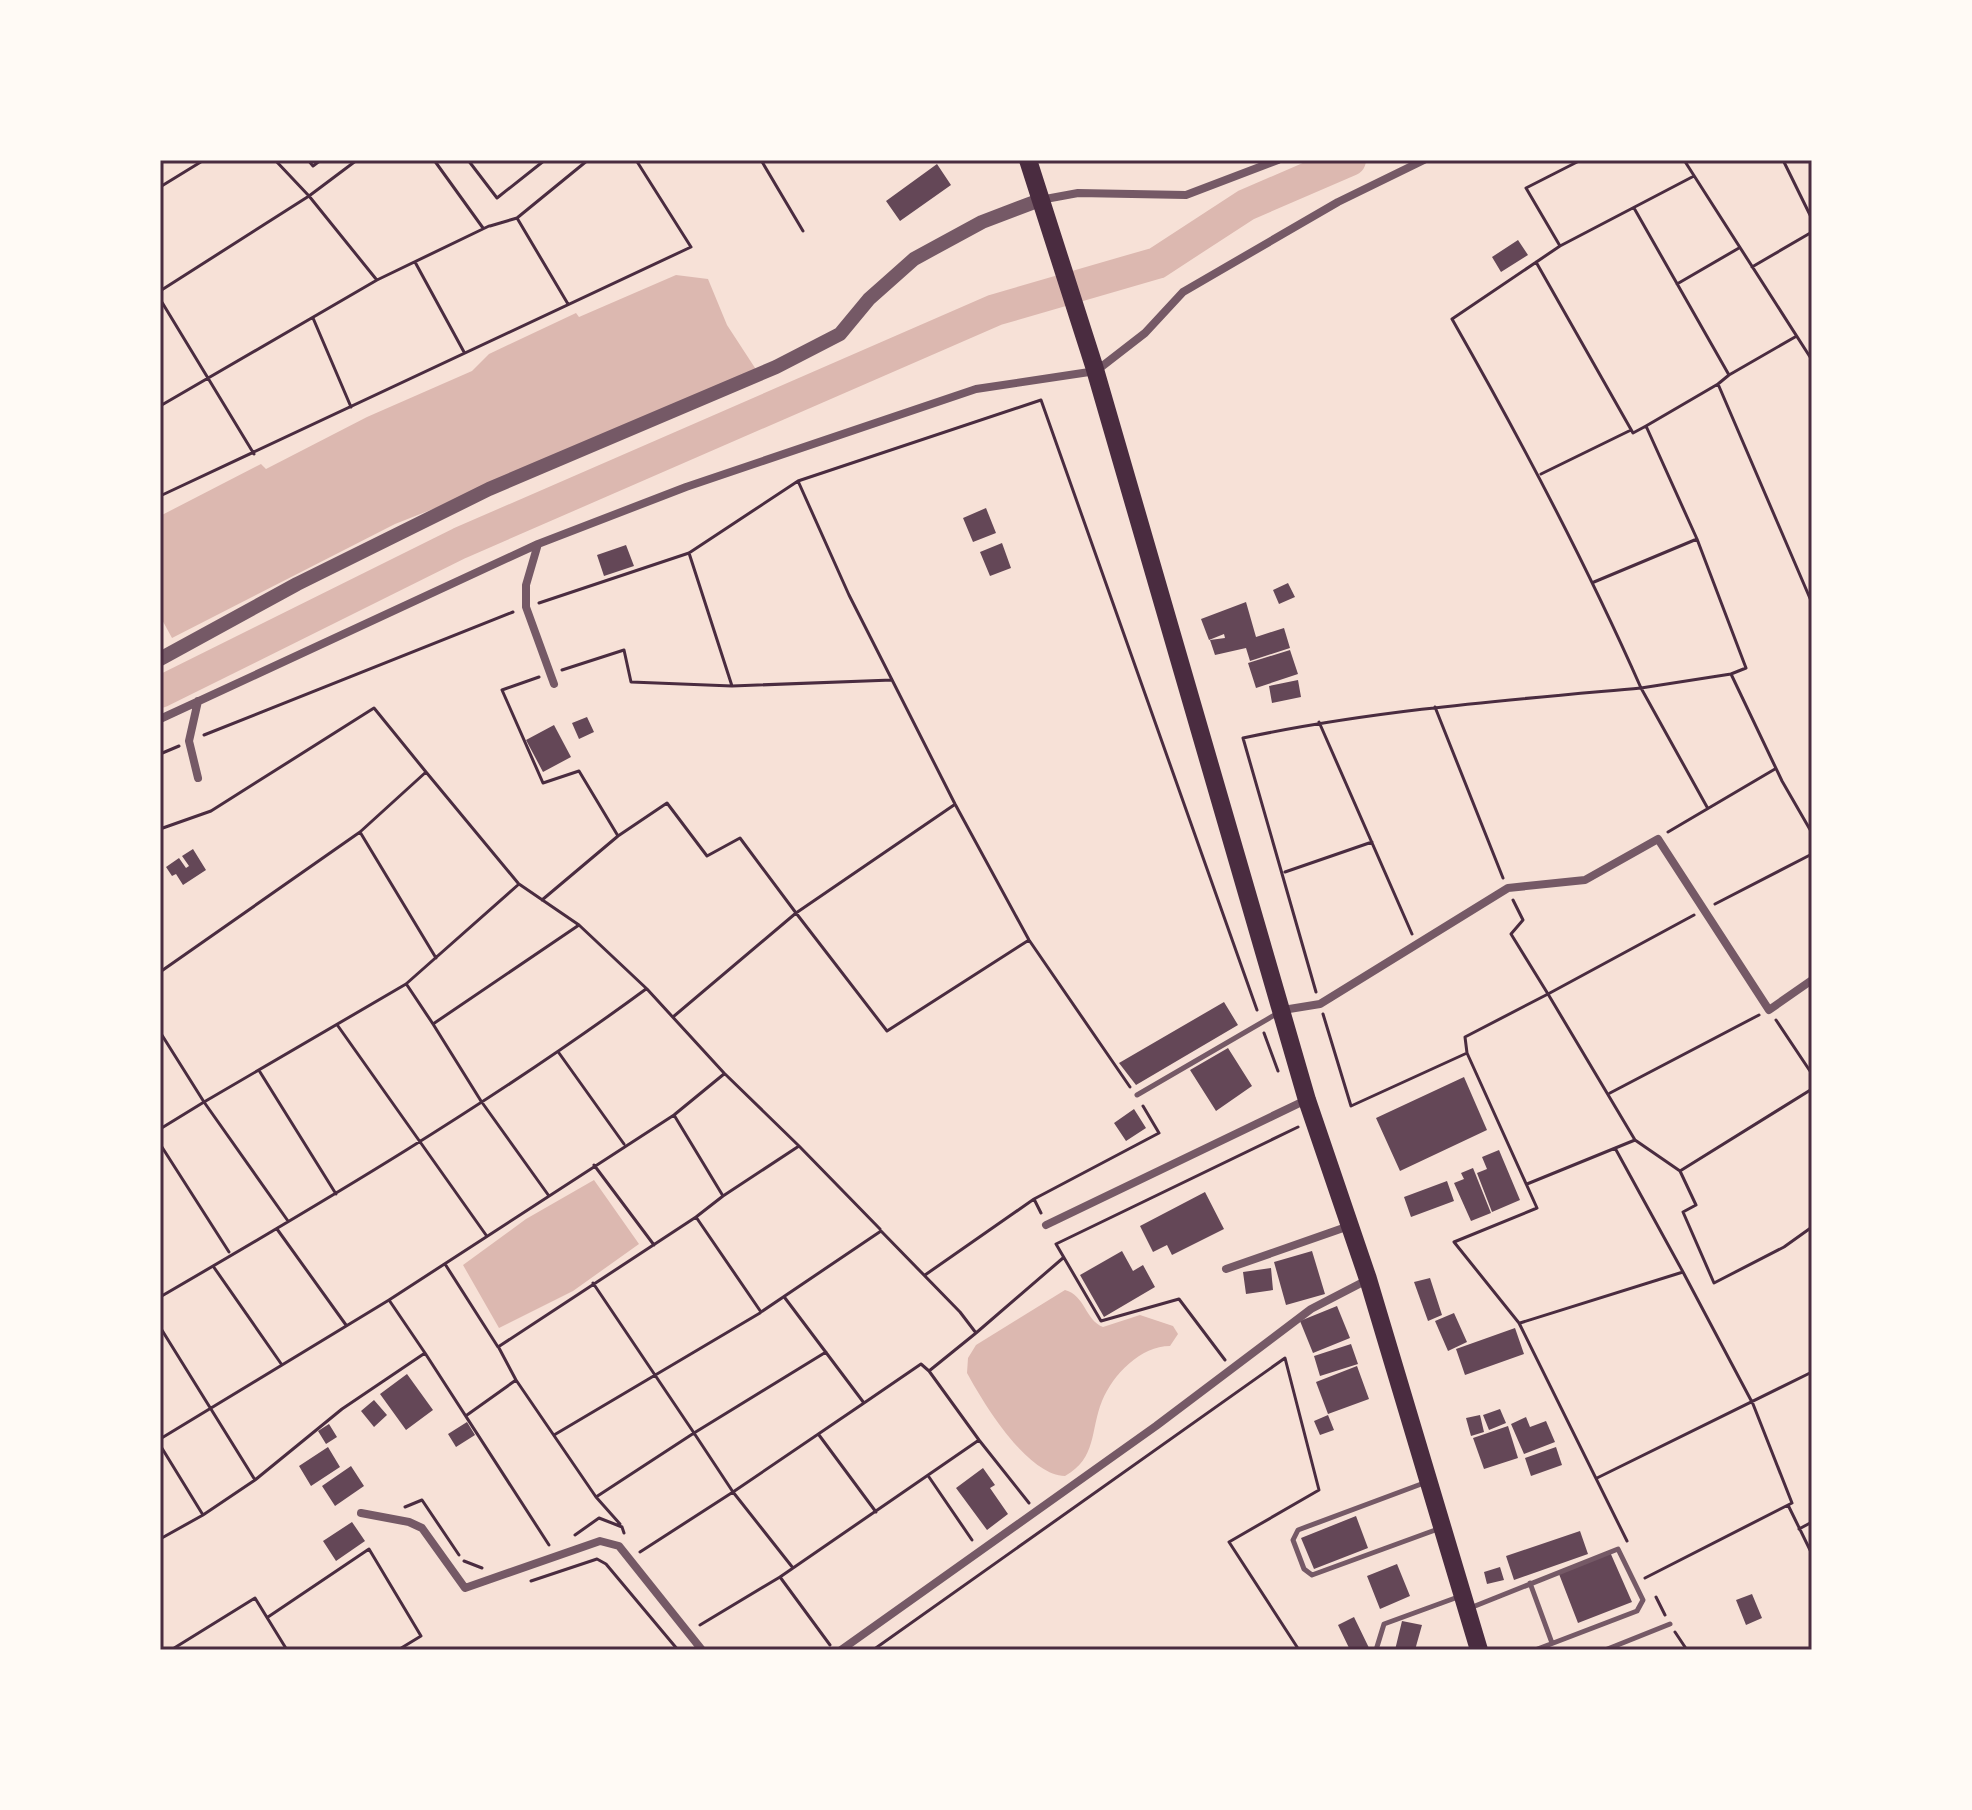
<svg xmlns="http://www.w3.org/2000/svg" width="1972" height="1810" font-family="'Open Sans',sans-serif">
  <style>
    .water { fill: #dcb8b0 }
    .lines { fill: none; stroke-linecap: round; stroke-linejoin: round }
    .river { stroke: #dcb8b0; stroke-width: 32 }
    .building { fill: #644757 }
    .path { stroke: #4a2c40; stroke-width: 3 }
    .service { stroke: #755966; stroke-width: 5 }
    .minor { stroke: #755966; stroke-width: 8 }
    .tertiary { stroke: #755966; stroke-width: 14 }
    .trunk { stroke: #4a2c40; stroke-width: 18 }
    .neatline { fill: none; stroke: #4a2c40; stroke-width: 3 }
  </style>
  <rect width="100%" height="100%" fill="#f7e1d7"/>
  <!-- water -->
  <path class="water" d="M676,275L708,279L727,325L757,371L499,483L395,524L172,638L160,616V516L261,464L266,469L367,417L472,371L489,354L576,313L579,317Z
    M594,1180L639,1244L573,1291L499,1328L463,1265L526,1219Z
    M1065,1290C1085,1295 1085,1320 1103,1327L1140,1315L1173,1326L1178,1334L1170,1346C1141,1346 1113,1374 1102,1401C1090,1431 1097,1458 1065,1476C1027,1475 984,1404 967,1373L968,1358L976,1345Z"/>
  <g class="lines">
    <!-- river -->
    <path class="river" d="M160,692L460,543L995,310L1157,263L1246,205L1350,160"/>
  </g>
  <!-- building -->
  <path class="building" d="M937,164L951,185L900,221L886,201Z
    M1518,240L1528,255L1501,272L1492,257Z
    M986,508L996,533L973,542L963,518Z
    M1002,543L1011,568L990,576L980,552Z
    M626,545L634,566L604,576L597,555Z
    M1288,583L1295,597L1279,604L1273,590Z
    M1246,602L1256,637L1284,628L1290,648L1250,661L1246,648L1215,655L1210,640L1225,638L1224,634L1209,640L1201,619Z
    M1290,650L1298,674L1256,688L1248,663Z
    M1298,680L1301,697L1272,703L1269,686Z
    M587,717L594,732L579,739L572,723Z
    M554,725L571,757L543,772L526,740Z
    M193,849L206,870L183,885L176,874L172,876L166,867L179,858L186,868L189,866L182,856Z
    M1224,1002L1238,1025L1136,1085L1119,1063Z
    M1228,1048L1252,1086L1216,1111L1190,1070Z
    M1464,1077L1487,1130L1400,1171L1376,1118Z
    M1134,1109L1146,1128L1126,1141L1114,1123Z
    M1499,1150L1520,1200L1492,1212L1477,1173L1487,1169L1482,1157Z
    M1473,1168L1491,1213L1471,1221L1454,1183L1464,1179L1461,1173Z
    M1447,1181L1454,1201L1411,1217L1404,1197Z
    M1205,1192L1224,1229L1172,1255L1167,1245L1153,1252L1140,1226Z
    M1122,1251L1133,1271L1143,1265L1155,1287L1104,1317L1080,1275Z
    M1312,1251L1325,1294L1286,1305L1274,1262Z
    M1271,1268L1273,1290L1246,1294L1243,1272Z
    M1430,1278L1442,1315L1428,1321L1414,1282Z
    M1337,1306L1350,1338L1313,1353L1300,1321Z
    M1454,1313L1467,1342L1448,1351L1435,1321Z
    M1515,1328L1524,1354L1465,1375L1456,1349Z
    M1351,1344L1358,1364L1320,1376L1314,1356Z
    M1357,1366L1369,1399L1328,1414L1316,1382Z
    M407,1374L433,1410L406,1430L380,1394Z
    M374,1400L387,1415L374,1427L361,1411Z
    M1500,1409L1506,1423L1489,1430L1483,1415Z
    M1328,1415L1334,1430L1320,1435L1314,1421Z
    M1480,1415L1484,1432L1471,1436L1466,1418Z
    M1526,1417L1530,1427L1546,1421L1555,1442L1524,1454L1511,1424Z
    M467,1422L475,1435L456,1447L448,1434Z
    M329,1424L337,1437L326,1444L318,1431Z
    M1508,1426L1518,1458L1484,1469L1473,1438Z
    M328,1447L340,1467L311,1486L299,1466Z
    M1556,1447L1562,1465L1531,1476L1525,1458Z
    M351,1466L364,1486L335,1506L322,1486Z
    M983,1468L995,1485L990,1488L1008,1514L987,1530L956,1488Z
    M1356,1516L1368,1548L1314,1569L1301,1538Z
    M352,1522L365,1541L336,1561L323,1541Z
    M1580,1531L1588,1554L1514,1580L1506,1556Z
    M1610,1552L1632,1602L1578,1623L1559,1574Z
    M1397,1564L1410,1596L1380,1609L1367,1576Z
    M1500,1567L1504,1580L1487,1584L1484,1572Z
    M1752,1594L1762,1618L1746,1625L1736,1600Z
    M1354,1617L1370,1650H1350L1338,1625Z
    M1402,1621L1422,1625L1415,1650H1395Z"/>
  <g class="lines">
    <!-- path -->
    <path class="path" d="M275,160L309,196L357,160
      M308,160L313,166L321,160
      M434,160L483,228
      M468,160L497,198L545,160
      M761,160L803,231
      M1684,160L1812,360
      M1783,160L1812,219
      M160,187L204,160
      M1634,208L1729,375L1718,384L1812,603
      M517,218L568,304
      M490,226L517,218L588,160
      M1560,246L1694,176
      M415,262L464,352
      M1536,262L1633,433L1646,426L1697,539L1746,668L1731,674L1782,781L1812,833
      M1752,267L1812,232
      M1677,284L1739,248
      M160,291L309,196L376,279
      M160,299L254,454
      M313,318L351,407
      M1729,375L1795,337
      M160,406L377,280L489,226
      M1646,426L1718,384
      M1541,474L1631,430
      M798,481L849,595L955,804L1029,940L1130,1087
      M160,496L691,247L636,160
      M1594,582L1697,539
      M539,603L689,553L798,481L1041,400L1257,1010
      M562,670L624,650L631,682L732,686L689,553
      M539,677L502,690L543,783L579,771L618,836
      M732,686L892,680
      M1435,707L1503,878
      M1319,722L1412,934
      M204,735L513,612
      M160,754L179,746
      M426,772L518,883
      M1707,807L1641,688L1731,674
      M160,829L211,811L374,708L426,772L360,832L160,972
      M360,832L436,958
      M1668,832L1775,769
      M1285,872L1372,842
      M542,900L618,836L667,803L707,856L740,838L796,913L954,805
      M1715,904L1812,854
      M407,985L433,1024L579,925
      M1316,992L1243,738C1375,710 1508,700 1641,688C1585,561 1521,440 1452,319L1560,246L1526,188L1581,160
      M1323,1014L1351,1106L1467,1053L1537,1208L1454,1242L1519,1323L1627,1541
      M673,1017L796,913L887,1031L1029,940
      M1776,1020L1812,1074
      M433,1024L481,1101L549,1196
      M338,1026L486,1235
      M160,1032L204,1102L160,1129
      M1264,1033L1278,1071
      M559,1053L624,1144
      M1467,1053L1465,1037L1548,994L1511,934L1523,920L1513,900
      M260,1072L336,1194
      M1610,1093L1759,1015
      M1635,1140L1680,1171L1696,1205L1683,1212L1714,1283L1784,1247L1812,1227
      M160,1144L229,1252
      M799,1146L880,1229
      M594,1165L654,1245
      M1680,1171L1812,1089
      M1527,1184L1635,1140L1548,994L1694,915
      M1034,1199L1041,1213
      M696,1217L761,1312L881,1231L960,1312L976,1333L929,1371L921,1364L864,1403L785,1298
      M288,1221L204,1102L406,984L519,884L579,925L647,989L724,1073L799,1146L723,1196
      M277,1229L346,1325
      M445,1264L498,1347L696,1217L723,1196L674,1115
      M213,1266L282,1365
      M925,1275L1034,1199L1159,1133L1143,1106
      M593,1283L694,1433L826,1352
      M160,1297C325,1201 491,1103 646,989
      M1520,1323L1683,1272L1615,1148
      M160,1327L255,1480
      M976,1333L1063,1258
      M425,1353L549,1545
      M1225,1360L1179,1299L1101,1321L1056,1244L1298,1127
      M516,1380L596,1497L694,1433L733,1492L640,1552
      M467,1415L516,1380L499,1348
      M554,1435L760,1313
      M819,1435L876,1512
      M160,1439L389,1300L674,1115L724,1074
      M979,1440L1029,1503
      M160,1445L203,1515L160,1539
      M929,1477L972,1540
      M1597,1478L1812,1372
      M596,1497L620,1524
      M1788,1505L1812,1554
      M405,1507L422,1500L459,1555
      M203,1515L255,1480L342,1409L425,1353L389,1300
      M1799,1529L1812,1522
      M575,1535L599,1518L622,1527L624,1533
      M464,1561L482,1568
      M793,1568L733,1492L864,1403
      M780,1577L830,1645
      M1645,1578L1792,1503L1753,1404L1683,1272
      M531,1581L597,1559L606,1564L678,1650
      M1656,1597L1665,1615
      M268,1617L369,1549L421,1636L398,1650
      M700,1625L780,1577L979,1440L929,1371
      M1675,1632L1687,1650
      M171,1650L255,1598L287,1650
      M873,1650L1285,1358L1319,1490L1229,1542L1299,1650"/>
    <!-- service -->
    <path class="service" d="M1137,1095L1278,1013
      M1424,1483L1298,1530L1293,1540L1304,1569L1312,1575L1438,1529
      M1530,1583L1552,1643
      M1470,1608L1618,1549L1643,1600L1637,1611L1535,1650
      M1376,1650L1384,1624L1458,1597
      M1605,1650L1670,1624"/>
    <!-- minor -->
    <path class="minor" d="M1040,200L1078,193L1186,195L1278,160
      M538,544L526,585V607L554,684
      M198,701L189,741L198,778
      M160,719L538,544L686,487L976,389L1096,371L1145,333L1183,292L1338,202L1424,160
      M1283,1010L1320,1004L1508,888L1585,880L1658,839L1769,1010L1812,980
      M1046,1225L1306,1100
      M1226,1269L1349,1226
      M361,1513L409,1522L422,1528L465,1588L600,1541L619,1546L702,1650
      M841,1650L1156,1426L1311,1309L1367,1280"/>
    <!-- tertiary -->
    <path class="tertiary" d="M160,659L297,584L489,489L776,367L840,334L869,299L914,259L982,222L1040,200"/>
    <!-- trunk -->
    <path class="trunk" d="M1028,160L1094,366L1307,1100L1368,1279L1479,1650"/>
  </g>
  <!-- border -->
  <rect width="1972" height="1810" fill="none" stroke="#fffaf5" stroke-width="324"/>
  <rect x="162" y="162" width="1648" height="1486" class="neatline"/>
</svg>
